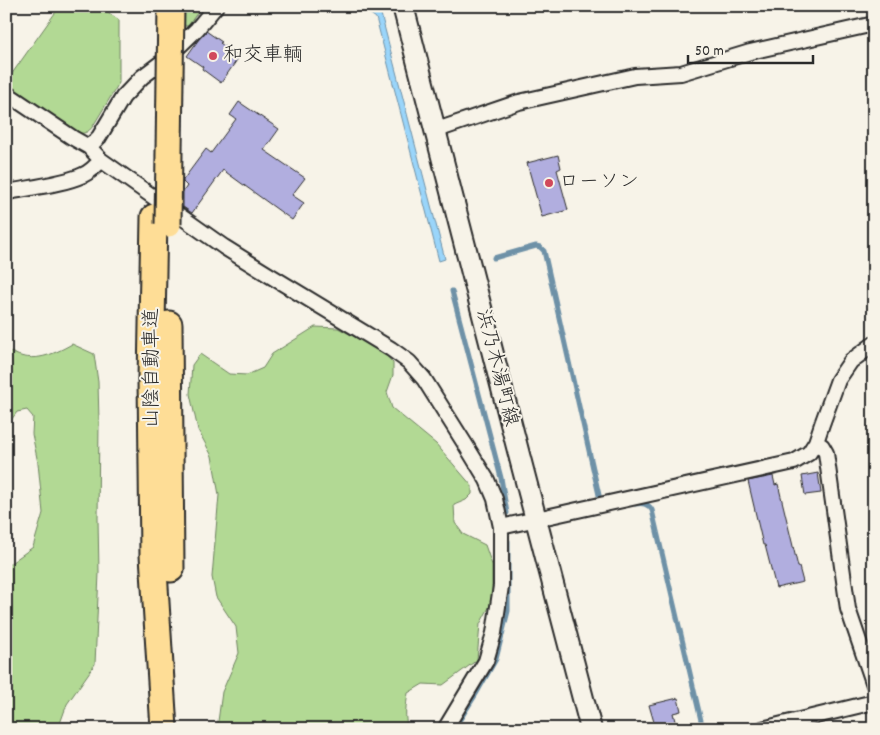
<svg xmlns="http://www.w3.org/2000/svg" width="880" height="735" font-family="Dekko,'Klee One',sans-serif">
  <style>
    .green { fill: #b2d994; stroke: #6e8260 }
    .water { fill: #9ad5fa; stroke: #6e91a7 }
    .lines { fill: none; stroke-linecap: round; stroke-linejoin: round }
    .stream { stroke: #6e91a7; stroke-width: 5 }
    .building { fill: #b1aedf; stroke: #2b2b2b }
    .street-casing { stroke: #2b2b2b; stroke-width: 18 }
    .secondary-casing { stroke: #2b2b2b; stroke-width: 24 }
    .highway-casing { stroke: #2b2b2b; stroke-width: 29 }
    .street { stroke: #f7f3e8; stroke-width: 14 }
    .secondary { stroke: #f7f3e8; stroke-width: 20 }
    .highway { stroke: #fedd96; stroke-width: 25 }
    .highway-bridge-casing { stroke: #2b2b2b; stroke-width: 29; stroke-linecap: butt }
    .highway-bridge { stroke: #fedd96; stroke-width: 25 }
    .poi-dot { fill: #d1495b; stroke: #f7f3e8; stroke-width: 2 }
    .labels { text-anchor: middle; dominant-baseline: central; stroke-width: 4; stroke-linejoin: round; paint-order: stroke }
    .poi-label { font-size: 20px; fill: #2b2b2b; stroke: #f7f3e8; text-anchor: start }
    .street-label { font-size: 20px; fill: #2b2b2b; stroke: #f7f3e8 }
  </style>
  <rect width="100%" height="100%" fill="#f7f3e8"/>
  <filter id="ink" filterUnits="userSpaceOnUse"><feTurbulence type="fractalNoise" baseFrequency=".02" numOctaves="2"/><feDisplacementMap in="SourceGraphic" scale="10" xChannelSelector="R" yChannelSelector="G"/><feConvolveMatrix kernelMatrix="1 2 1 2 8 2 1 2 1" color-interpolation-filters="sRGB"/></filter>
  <g filter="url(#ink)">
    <!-- green -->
    <path class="green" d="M60,6H99L119,20V83L93,126C88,133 84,134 75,133L8,86L6,82Z
      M178,6H202L188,26H180Z
      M315,327L338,328L382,351L393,363V375L387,392L392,408L436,444L472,486V494L466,500L454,505L455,523L463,534L485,545L492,565V602L480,624L477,660L443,685L423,684L408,693C406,706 404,716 408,729H217L222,692L239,653L236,627L216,597L212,577L219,495L212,456L198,430L190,394L192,365L200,354L229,374L247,375L263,368L272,354Z
      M72,344L94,354L98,382L99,422L98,519L99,573L95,664L67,704L58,729H6V566L8,565L33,547L43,513L38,463L32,434L33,417L27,410L17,412L11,420V436L8,444H6V349C29,365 51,356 72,344Z"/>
    <!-- water -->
    <path class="water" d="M360,6H371L381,14L445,259L439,261L376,18Z"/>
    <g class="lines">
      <!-- stream -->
      <path class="stream" d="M494,258L536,246L540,247L544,251L601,504
        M452,291L501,478L507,513
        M635,504C642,503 648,503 652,510L703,729
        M454,729L476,694L496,659L508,611V541"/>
    </g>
    <!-- building -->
    <path class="building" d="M206,31L222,42L220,43L239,57L221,83L202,69L203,67L187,56L199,39Z
      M239,102L279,129L264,150L305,178L292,195L304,203L292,220L223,170L192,213L183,207V192L187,186L183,182V180L206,149L211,153L236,119L230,115Z
      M558,155L561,168L557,170L568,210L542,217L527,163Z
      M818,473L821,493L805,495L802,476Z
      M773,476L775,485L778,484L798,567H799L803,582L776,588L765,545H763L748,481Z
      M678,698L681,711L673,713L677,729H656L649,705Z"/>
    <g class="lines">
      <!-- street casing -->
      <g class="street-casing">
        <path id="street" d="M6,93L73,138L89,147L101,160L224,247L269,275L391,349L409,362L424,379L465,444L487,480L495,499L501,527
          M434,131L519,102L635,76L681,73L750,52L874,24
          M89,147L99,137L123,97L142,77L166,59L197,29L216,6
          M6,193L13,191C35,187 63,184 83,175C90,172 96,166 101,160
          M816,442L822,446L826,453L848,609L874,685
          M445,729L486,661L494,633L501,586V527L794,462L809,453L816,442L822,424L838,380L851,361L874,344
          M762,729L874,702"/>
      </g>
      <!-- secondary casing -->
      <g class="secondary-casing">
        <path id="secondary" d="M403,6C464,248 528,488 591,729"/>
      </g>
      <!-- highway casing -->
      <g class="highway-casing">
        <path id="highway" d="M154,217L151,379L153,555L164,729
          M169,324L171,569"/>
      </g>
      <!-- street -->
      <use href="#street" class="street"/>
      <!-- secondary -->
      <use href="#secondary" class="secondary"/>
      <!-- highway -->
      <use href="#highway" class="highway"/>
      <!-- highway-bridge casing -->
      <g class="highway-bridge-casing">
        <path id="highway-bridge" d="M168,224L171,6"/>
      </g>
      <!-- highway-bridge -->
      <use href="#highway-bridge" class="highway-bridge"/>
    </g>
  </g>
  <!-- markers -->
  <g class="poi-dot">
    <circle cx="213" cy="56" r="5"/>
    <circle cx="549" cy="183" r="5"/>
  </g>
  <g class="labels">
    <!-- poi labels -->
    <g class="poi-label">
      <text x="223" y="56">和交車輌</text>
      <text x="559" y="183">ローソン</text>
    </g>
    <!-- street labels -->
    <g class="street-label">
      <text transform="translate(153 368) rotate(-90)">山陰自動車道</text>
      <text transform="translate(496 368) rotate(76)">浜乃木湯町線</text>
    </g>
  </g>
  <!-- margin -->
  <rect width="880" height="735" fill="none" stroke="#f7f3e8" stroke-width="25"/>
  <rect x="12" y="12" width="855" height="710" fill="none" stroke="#2b2b2b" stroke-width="2" filter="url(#ink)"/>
  <!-- scale -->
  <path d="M688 55v8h125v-8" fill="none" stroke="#2b2b2b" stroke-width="2.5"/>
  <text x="695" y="55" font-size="15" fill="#2b2b2b" stroke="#f7f3e8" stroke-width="4" paint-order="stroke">50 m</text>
</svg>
